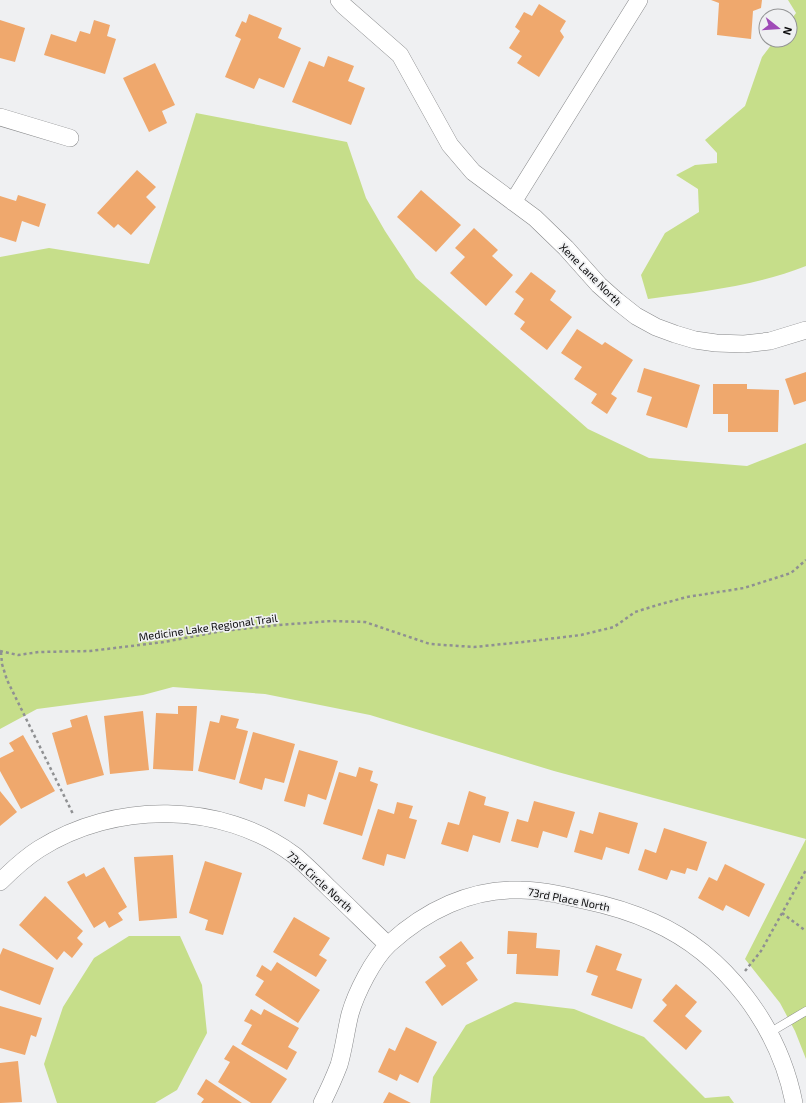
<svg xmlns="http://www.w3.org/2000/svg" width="806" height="1103" font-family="'Exo 2',sans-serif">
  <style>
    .green { fill: #c6de8a }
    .building { fill: #efa86d }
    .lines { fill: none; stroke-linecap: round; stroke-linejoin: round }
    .service-casing { stroke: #87888a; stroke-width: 9 }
    .minor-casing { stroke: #87888a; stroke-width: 18 }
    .path { stroke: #8f9092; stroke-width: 2.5; stroke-dasharray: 3 3; stroke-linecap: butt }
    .service { stroke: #fff; stroke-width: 8 }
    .minor { stroke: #fff; stroke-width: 17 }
    .labels { text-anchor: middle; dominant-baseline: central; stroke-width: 3.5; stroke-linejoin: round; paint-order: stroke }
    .street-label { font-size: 11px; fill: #0c0c0d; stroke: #eff0f2 }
  </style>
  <rect width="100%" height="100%" fill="#eff0f2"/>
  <!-- green -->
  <path class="green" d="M788,0H806V266C756,286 701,292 648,299L641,275L665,233L699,212L698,189L676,175L695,165L717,163V153L705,140L745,106L762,57L775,40H790V21L796,13Z
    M196,113L347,142L366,198L385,231L416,278L588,429L649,458L747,466L806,443V1059L795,1031L780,1003L745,959L806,839L554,771L370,715L265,694L173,687L143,695L37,709L0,729V257L49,248L149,264Z
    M129,936H180L202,985L207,1033L177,1090L155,1103H57L44,1064L63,1007L94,958Z
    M515,1002L574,1009L644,1037L705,1098L729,1096L734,1103H430L433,1077L466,1025Z"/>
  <!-- building -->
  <path class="building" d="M711,0H762L761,8L753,11L751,39L717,35L719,3Z
    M539,4L566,21L560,31L564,37L539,77L517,63L522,56L509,48L520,31L515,27L524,12L532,16Z
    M249,14L282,28L278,38L301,48L284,88L259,78L254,89L225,77L241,39L235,36L242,21L246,23Z
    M0,20L25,28L15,62L0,58Z
    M94,20L110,25L107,36L116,39L105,74L44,55L51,34L76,42L80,31L90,34Z
    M328,56L354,66L348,81L365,88L351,125L292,102L309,61L324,67Z
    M155,63L175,105L162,111L167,123L149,132L123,78Z
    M137,170L156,187L146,197L156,207L131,235L118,224L114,228L97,213Z
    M421,190L461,225L436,252L397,217Z
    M18,195L46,204L39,227L22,221L16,242L0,237V196L16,201Z
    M474,228L498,250L492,256L513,275L486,306L450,273L465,257L455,248Z
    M531,272L556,291L550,300L572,317L547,350L520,329L525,322L514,314L524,299L515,292Z
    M577,329L602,345L605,342L633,360L611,394L617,398L607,414L591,403L597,394L574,379L582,367L561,353Z
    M644,368L700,385L687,428L646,415L652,397L637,392Z
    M806,372V401L794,405L785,379Z
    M713,384H747V389L779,390L778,432H728V414H713Z
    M178,706H197L193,771L153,769L156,713L178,714Z
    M143,711L149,770L110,774L104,716Z
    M87,715L104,775L67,785L52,733L72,727L70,720Z
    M221,715L239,719L236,728L248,731L235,780L198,771L210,721L219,723Z
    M253,732L295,744L284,783L265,778L262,790L239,783Z
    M23,735L55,791L21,809L0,771V758L14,751L9,743Z
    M299,750L338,761L326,800L308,794L305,807L284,801Z
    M359,767L373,771L370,781L378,784L362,836L323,824L339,772L356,777Z
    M0,791L17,812L0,826Z
    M469,791L486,797L484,805L509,812L500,843L473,835L468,852L441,844L448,822L459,825Z
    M534,801L575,812L567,838L543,831L538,848L511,841L517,819L528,822Z
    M397,802L413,806L409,818L417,820L405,859L387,854L384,866L362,859L378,809L394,814Z
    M599,812L638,823L629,854L606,847L602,860L574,852L580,830L593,834Z
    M664,828L707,842L697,871L687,868L685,874L671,870L667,880L638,870L645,849L656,853Z
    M173,855L177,918L139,921L134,857Z
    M205,861L242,873L223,935L205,930L208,920L189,913Z
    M725,864L765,884L749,917L726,905L723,911L698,898L709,877L717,881Z
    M104,867L127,907L118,913L123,920L109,928L105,921L94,928L67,882L84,873L86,877Z
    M45,896L83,931L77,938L83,944L72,958L64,951L57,960L19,925Z
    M294,917L330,938L319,955L327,960L316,977L273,952Z
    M508,931L537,933L536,948L560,950L558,976L516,974L517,954H507Z
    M461,941L474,958L466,963L478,980L442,1006L425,982L446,966L439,957Z
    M596,945L622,954L616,970L642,979L632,1009L591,995L598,976L586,972Z
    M3,948L54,968L40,1005L0,990V955Z
    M277,962L320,990L298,1023L255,995L264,981L256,976L262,965L271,971Z
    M676,984L697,1002L685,1016L702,1031L686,1050L653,1021L667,1005L662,1000Z
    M0,1006L42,1018L36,1037L31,1035L25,1055L0,1048Z
    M251,1009L261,1015L264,1009L299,1028L288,1047L297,1052L287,1070L241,1044L252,1025L244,1021Z
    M406,1027L437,1042L418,1083L400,1074L397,1081L378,1072L389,1048L395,1051Z
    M233,1045L287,1079L271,1103H251L218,1082L230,1062L224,1059Z
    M18,1061L22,1102L0,1103V1063Z
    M206,1079L242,1103H201L204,1099L197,1094Z
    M389,1092L411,1103H383Z"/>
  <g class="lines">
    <!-- service casing -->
    <g class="service-casing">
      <path id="service" d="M769,1033L806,1011"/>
    </g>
    <!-- minor casing -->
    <g class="minor-casing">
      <path id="minor" d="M339,0L343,5L400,55L450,145L473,172L535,218L566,248L599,285L617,301L636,316L656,327L675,334L695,340L716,343L744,344L770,341L806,330
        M0,117L70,138
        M513,202L639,0
        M0,882C12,870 25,858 39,849C115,801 221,801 294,855C306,865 318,877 329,888C349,907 368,926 388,945
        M322,1103C328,1091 334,1078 339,1065C344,1048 346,1030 350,1014C356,993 373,959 389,944C425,911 471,888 521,890C542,890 563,895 583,900C607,905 631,912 653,922C725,954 779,1026 794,1103"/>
    </g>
    <!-- path -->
    <path class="path" d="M0,651L18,655L39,652L90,651L164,642L222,631L279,625L332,621L365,622L430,644L474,647L523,642L581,635L614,627L635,612L661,604L687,597L744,588L791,573L806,560
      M1,652L2,664L7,680L73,814
      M782,913L806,931
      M745,971L761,951L806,870"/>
    <!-- service -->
    <use href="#service" class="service"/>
    <!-- minor -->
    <use href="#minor" class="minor"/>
  </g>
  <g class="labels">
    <!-- street labels -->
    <g class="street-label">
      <text transform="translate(591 274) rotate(45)">Xene Lane North</text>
      <text transform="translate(208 627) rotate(-8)">Medicine Lake Regional Trail</text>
      <text transform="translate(320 881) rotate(42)">73rd Circle North</text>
      <text transform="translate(569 899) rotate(11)">73rd Place North</text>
    </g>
  </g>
  <!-- north arrow -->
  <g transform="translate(778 28) rotate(107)"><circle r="19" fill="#eff0f2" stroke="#949596"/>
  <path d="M0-3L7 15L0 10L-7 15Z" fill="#9f4ab7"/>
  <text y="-6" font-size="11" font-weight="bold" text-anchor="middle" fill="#0c0c0d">N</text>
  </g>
</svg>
